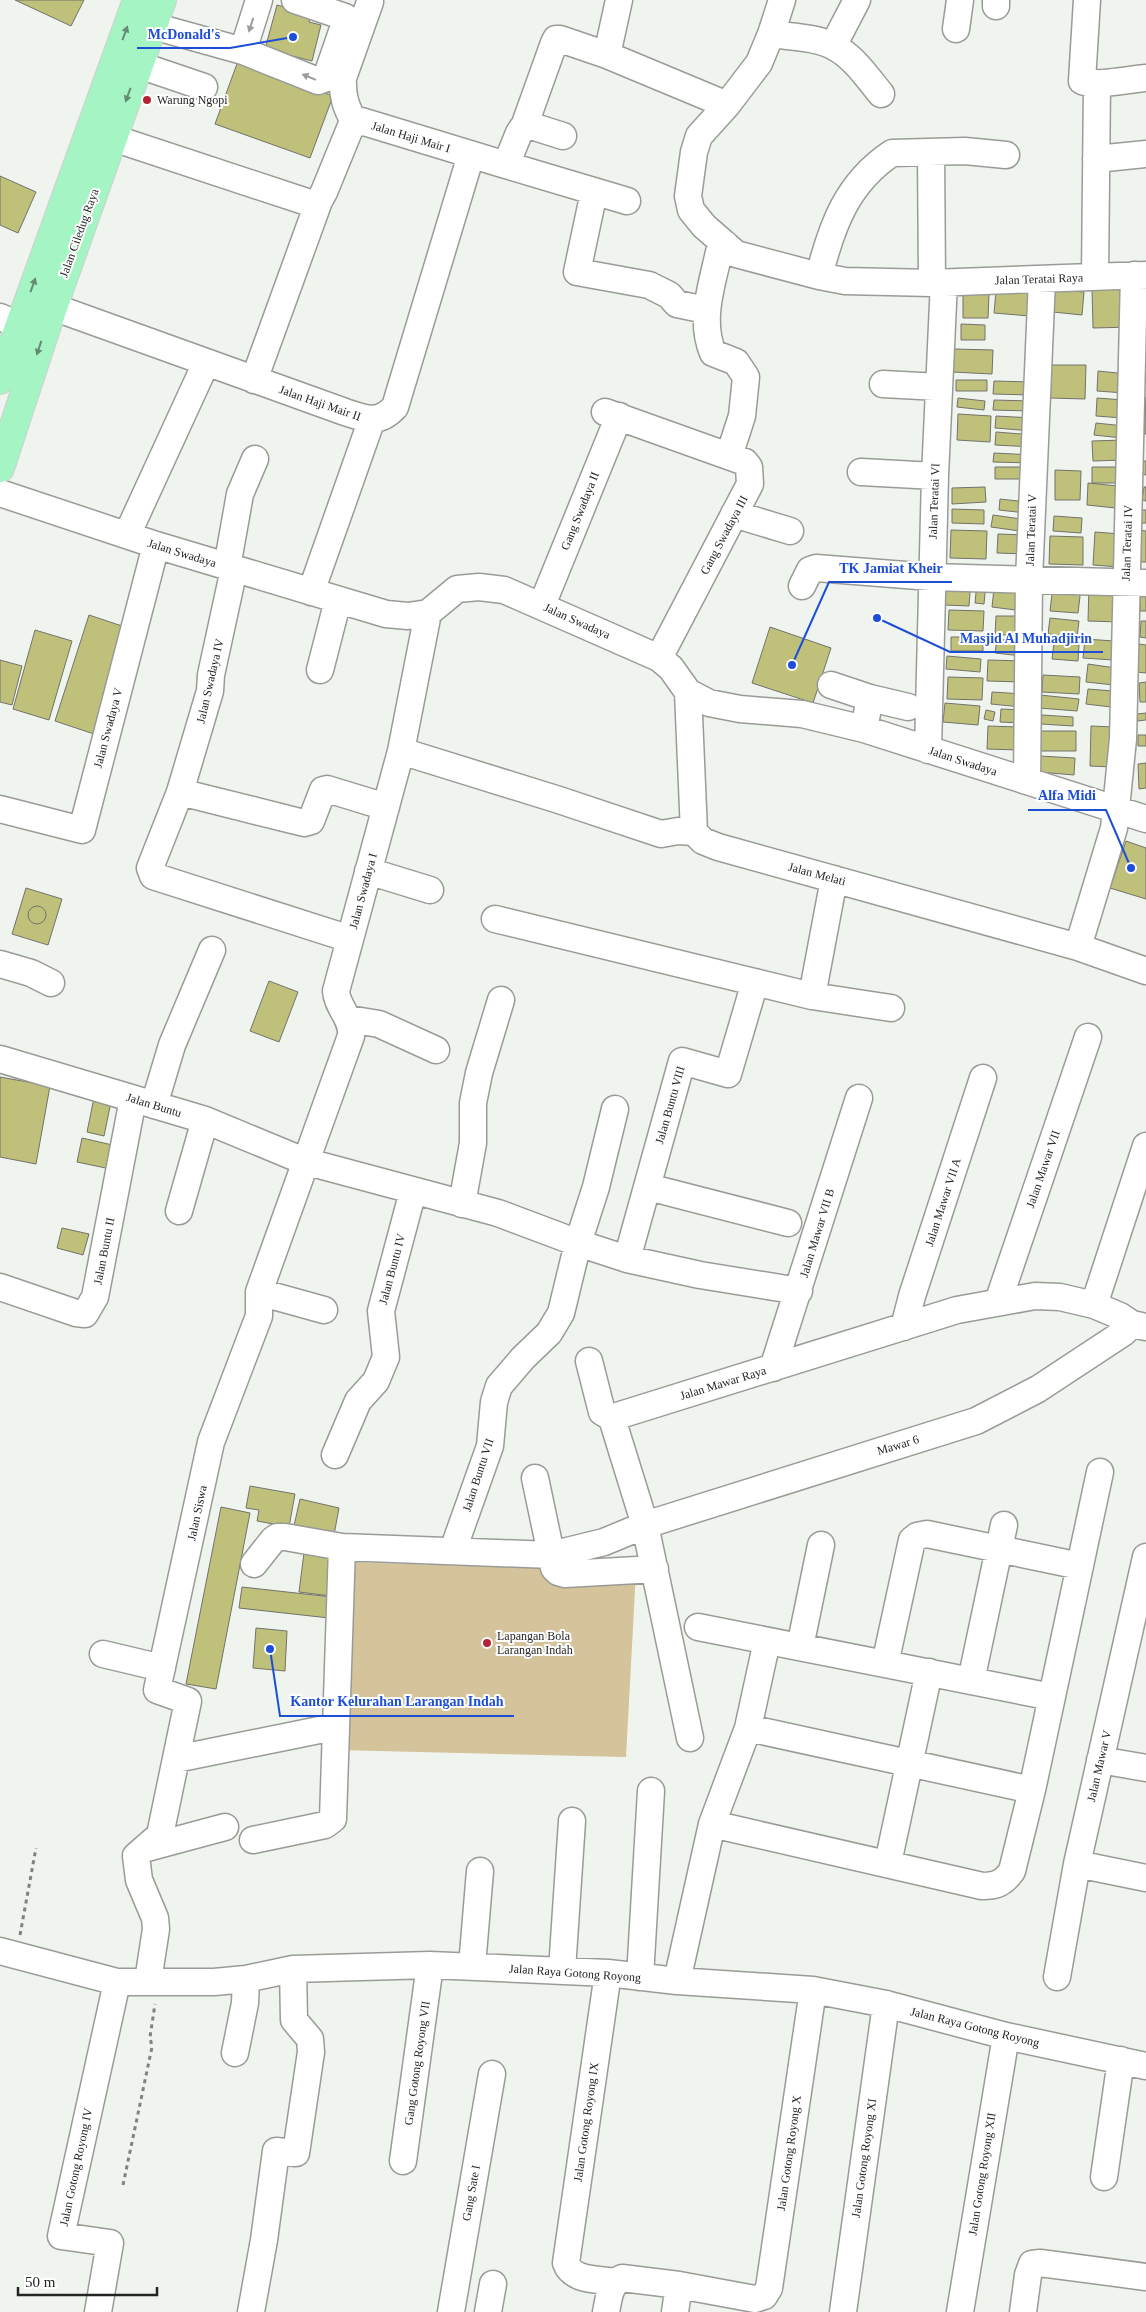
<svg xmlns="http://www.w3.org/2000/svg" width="1146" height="2312" font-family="'Times New Roman',serif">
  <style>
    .green { fill: #d4c39b }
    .building { fill: #bfc17a; stroke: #72726c }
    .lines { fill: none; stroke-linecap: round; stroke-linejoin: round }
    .minor-casing { stroke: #999c96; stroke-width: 29 }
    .major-casing { stroke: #cfcfce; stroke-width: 30 }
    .path { stroke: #80827e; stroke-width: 3; stroke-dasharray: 4 4; stroke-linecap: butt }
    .minor { stroke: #fff; stroke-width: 26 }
    .major { stroke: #a4f4c4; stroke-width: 28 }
    .oneway { fill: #9c9d9c }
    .oneway2 { fill: #648c73 }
    .poi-dot { fill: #b52337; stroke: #fff; stroke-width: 2 }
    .labels { text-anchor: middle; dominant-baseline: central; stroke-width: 4; stroke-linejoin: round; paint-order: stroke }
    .poi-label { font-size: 12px; fill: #232522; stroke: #fff; text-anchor: start }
    .street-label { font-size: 12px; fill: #232522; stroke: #fff }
    .leader { fill: none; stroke: #1d4ed8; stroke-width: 2 }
    .callout-dot { fill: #1d4ed8; stroke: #fff; stroke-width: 2 }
    .callout-label { font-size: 14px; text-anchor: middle; font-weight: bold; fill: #1d4ed8; stroke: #fff; stroke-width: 4; stroke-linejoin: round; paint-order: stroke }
  </style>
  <rect width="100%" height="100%" fill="#f0f4ee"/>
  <!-- green -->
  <path class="green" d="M344,1562L636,1571L626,1757L338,1750Z"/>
  <!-- building -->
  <path class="building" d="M15,0H84L71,26Z
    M277,5L311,14L309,22L321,25L312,61L265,49Z
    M238,61L333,96L310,158L215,124Z
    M0,176L36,192L18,233L0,225Z
    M1132,288L1133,327L1093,328L1092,289Z
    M1055,290L1084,292L1082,315L1053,312Z
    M996,291L1033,294L1030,316L994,313Z
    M963,294H989L988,318H963Z
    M961,324L985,325V340H961Z
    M954,349L993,350L992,374L952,372Z
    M1051,365H1086L1085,399L1050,398Z
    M1098,371L1127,374L1125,393L1097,391Z
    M956,380H987V391H956Z
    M994,381L1032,382L1031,395L993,394Z
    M1146,397V434H1144Z
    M958,398L985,401L984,410L957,407Z
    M1097,398L1124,400L1123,418L1096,416Z
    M994,400L1031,401L1030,411L993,410Z
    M958,414L991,416L990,442L957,440Z
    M996,416L1033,418L1032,431L995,428Z
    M1096,423L1124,426L1122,438L1094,435Z
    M996,432L1034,435L1033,447L995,445Z
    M1124,440V460L1093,461L1092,441Z
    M994,453L1033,455V463L993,462Z
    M1143,461H1146V475L1142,474Z
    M995,467H1031L1032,479H995Z
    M1092,467H1118V483H1092Z
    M1055,470L1081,471L1080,500H1055Z
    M1088,483L1118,486L1116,508L1087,505Z
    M985,487L986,502L952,504V488Z
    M1144,487H1146V501L1142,500Z
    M1000,499L1027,502L1026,513L999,510Z
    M952,509L984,510V524L952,523Z
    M1139,510H1146V523H1138Z
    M993,515L1028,520L1027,532L991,527Z
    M1054,516L1082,518L1081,533L1053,531Z
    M951,530L987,531L986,559L950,558Z
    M1138,530L1146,531V562H1136Z
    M1095,532L1121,534L1119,567L1093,565Z
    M998,534L1028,535L1027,554L997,553Z
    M1050,536L1083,537V565L1049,564Z
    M946,578L971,580L969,606L945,605Z
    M995,579L1027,583L1023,611L992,607Z
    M977,582L986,583L984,604L975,603Z
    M1053,585L1081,588L1078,613L1050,611Z
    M1089,585L1121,586L1120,622L1088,621Z
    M1140,589H1146V611H1140Z
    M949,610L984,611L983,631L948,630Z
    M89,615L134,630L100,736L55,721Z
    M996,616H1021L1020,635H995Z
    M1050,618L1079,621L1077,637L1048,634Z
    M1141,621H1146V638L1140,637Z
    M770,627L831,648L813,703L752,683Z
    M35,630L72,641L49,720L13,709Z
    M951,637H983V651H951Z
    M997,639L1024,642L1022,656L995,653Z
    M1085,639L1114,641L1113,660L1083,658Z
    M1054,643L1079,645L1078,661L1052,659Z
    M1139,644L1146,645V673L1137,672Z
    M947,656L981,659L980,672L946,669Z
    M0,660L22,666L12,705L0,702Z
    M988,660L1023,661L1022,682L987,681Z
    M1088,664L1116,668L1114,685L1086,682Z
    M1043,675L1080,677L1079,694L1042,692Z
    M948,677L983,678L982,700L947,699Z
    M1146,682V702H1140L1139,683Z
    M1088,689L1113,691L1111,707L1086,704Z
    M992,692L1023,694L1022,707L991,704Z
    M1040,695L1079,699L1077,711L1039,708Z
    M945,703L980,706L978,725L943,722Z
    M1001,709L1022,710L1021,723L1000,722Z
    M986,710L995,712L993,721L984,719Z
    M1146,713V720L1138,721L1137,714Z
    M1042,715L1073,717V726L1041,724Z
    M988,726L1019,727L1018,750L987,749Z
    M1091,726L1114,727L1112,767L1090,766Z
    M1038,731H1076V751H1038Z
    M1138,735H1146V746H1138Z
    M1040,756L1075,758L1074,775L1039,772Z
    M1146,763V788L1139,789L1138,764Z
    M1126,841L1146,848V899L1110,888Z
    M26,888L62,899L48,945L12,934Z
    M28 915a9 9 0 1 1 18 0a9 9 0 1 1-18 0Z
    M269,981L298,992L279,1042L250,1031Z
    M0,1077L50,1086L36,1164L0,1157Z
    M95,1093L112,1097L104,1136L87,1132Z
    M82,1138L121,1147L115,1170L77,1162Z
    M62,1228L89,1234L83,1255L57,1248Z
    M250,1486L295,1494L289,1527L257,1521L259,1510L246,1508Z
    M300,1499L339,1508L334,1535L294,1526Z
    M221,1507L250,1513L216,1689L186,1684Z
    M305,1545L337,1549L331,1596L299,1592Z
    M242,1587L332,1597L329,1618L239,1608Z
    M256,1628L287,1631L285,1671L253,1668Z"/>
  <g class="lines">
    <!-- minor casing -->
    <g class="minor-casing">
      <path id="minor" d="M782,0L771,34L759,63L727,105L699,136L694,152L688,196L691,210L704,226L736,254L819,276
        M1087,0L1082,81C1091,87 1133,79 1146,78
        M996,6V0
        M153,26L243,51L318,81L326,78L346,20L345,17L295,0
        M956,29L960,0
        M771,34C791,37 815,37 833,46C853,56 867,77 881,94
        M833,46L857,0
        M243,51L259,0
        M607,55L619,0
        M139,65L204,87
        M355,123C346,108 342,96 343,78L370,2
        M525,124L554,43L556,39H560L607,55L727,105
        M113,138L313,204L319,201L324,192L351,126L361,121L506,165L519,133L525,124L563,136
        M931,152L932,283
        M1006,155L965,151L892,153C847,183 832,225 819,276L845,281L932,283L1146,275
        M1096,159L1146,154
        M506,165L627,201
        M594,192L577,272L649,285L669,295L677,304L706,310
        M725,244L719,252C712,285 699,320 713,353L736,362L746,377L742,416L729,456
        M1095,277L1097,83
        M53,307L345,412C366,419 378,425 395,407L471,155
        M0,317L19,325
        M254,380L319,201
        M883,384L939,387
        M605,412L745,462L749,467L750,484L659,658
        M861,472L935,476
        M0,493L156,545L386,614L408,616L428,613L457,589L479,587L504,590L659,658L671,668L688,692L709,703L740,709L802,714L864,729L1146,819
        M734,514L790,531
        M127,535L206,363
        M227,567L240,494L255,459
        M234,569L211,675L210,691L180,792L150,868L153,876L350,939
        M802,586L810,570L816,568L931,577L1146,583
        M311,592L372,419
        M542,605L619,416
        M320,670L338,600
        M831,685L870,698L864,729
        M688,692L694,832L703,841L718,847L1078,947L1146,971
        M870,698L908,707
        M928,750L935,476L944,282
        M401,751L559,800L661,834L678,831L694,832
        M1027,781L1029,580L1042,279
        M180,792L304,823L311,821L323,790L327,789L386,807
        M0,809L82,830L156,545
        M368,871L430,890
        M834,879L812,996L891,1008
        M495,919L812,996
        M1078,947L1114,828L1123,739L1134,275
        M0,964L31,973L51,983
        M349,1019L379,1024L436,1050
        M0,1059L205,1120L304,1161L498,1213L578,1243L627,1259L700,1275L799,1291
        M154,1105L172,1045L212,950
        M648,1187L788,1223
        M462,1204L473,1143V1103L479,1073L501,1000
        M179,1211L205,1120
        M627,1259L682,1061L728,1074L755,982
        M0,1287L76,1313L85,1314L95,1297L133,1099
        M259,1292L324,1310
        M998,1302L1088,1037
        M1094,1305L1146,1146
        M904,1327L912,1296L983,1078
        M589,1361L602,1412L615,1420
        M773,1368L859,1098
        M335,1455L358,1401L376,1381L386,1357L381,1311L413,1191
        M535,1478L554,1568L558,1572L565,1574L655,1569
        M453,1550L490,1446L494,1402L499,1386L523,1358L549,1333L561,1313L578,1243L596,1187L615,1109
        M254,1564L273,1540L277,1537H285L342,1547L551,1555L604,1542L645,1525L976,1421L1038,1389L1123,1333L1132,1324
        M698,1627L1052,1697
        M800,1647L821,1545
        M103,1654L162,1668
        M885,1664L912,1540L917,1536L927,1534L1080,1566
        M971,1681L1004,1525
        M748,1728L1032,1790
        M690,1738L645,1525L614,1425L617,1416L957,1310L1035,1296L1060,1297L1094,1305L1120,1316L1132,1324L1146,1327
        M176,1759L334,1727
        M1100,1760L1146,1768
        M712,1824L982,1886C997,1886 1003,1883 1012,1871L1032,1790L1100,1472
        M253,1840L325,1825L333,1819L342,1547
        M147,1848L225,1827
        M888,1863L929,1672
        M1077,1864L1146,1878
        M0,1951L117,1982H214L246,1979L293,1969L430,1965L608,1973L677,1981L813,1990L886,2004L1006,2036L1146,2066
        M472,1966L480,1871
        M562,1970L572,1821
        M608,1973L566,2263C572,2281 598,2279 615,2282
        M640,1977L651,1791
        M1057,1977L1077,1864L1146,1557
        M148,1981L156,1929L155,1918L139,1880L136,1856L160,1835L188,1701L157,1690L211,1442L259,1316V1292L351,1036C353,1018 337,1008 336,991L401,751L428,613
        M677,1981L712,1824L748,1728L767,1641
        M235,2053L245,2003L246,1979
        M403,2161L430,1965
        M1104,2177L1121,2060
        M764,2296L769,2288L813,1990
        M98,2312L110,2243L61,2236L117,1982
        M251,2312L264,2240L276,2151L296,2153L311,2052L310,2039L294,2020L293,1969
        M451,2312L492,2074
        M488,2312L493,2284
        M606,2312C609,2298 609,2285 622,2278L679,2285L755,2299L764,2296
        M675,2312L679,2285
        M843,2312L886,2004
        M960,2312L1006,2036
        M1023,2312L1028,2275L1032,2264L1040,2263L1146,2277"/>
    </g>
    <!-- major casing -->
    <g class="major-casing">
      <path id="major" d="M0,380L137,0
        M0,468L53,307L162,0"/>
    </g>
    <!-- path -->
    <path class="path" d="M20,1935L36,1848
      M123,2185L152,2047L150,2037L155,2004"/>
    <!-- minor -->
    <use href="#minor" class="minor"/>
    <!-- major -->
    <use href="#major" class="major"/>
  </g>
  <!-- one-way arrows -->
  <defs><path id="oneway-solid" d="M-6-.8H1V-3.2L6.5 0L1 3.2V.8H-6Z" transform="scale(1.25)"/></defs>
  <g class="oneway">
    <use href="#oneway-solid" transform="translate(251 25) rotate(108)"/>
    <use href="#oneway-solid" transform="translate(309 77) rotate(-158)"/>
  </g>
  <g class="oneway2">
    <use href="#oneway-solid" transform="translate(125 33) rotate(-70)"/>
    <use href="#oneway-solid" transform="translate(128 95) rotate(110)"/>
    <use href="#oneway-solid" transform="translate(33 285) rotate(-70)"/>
    <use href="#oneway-solid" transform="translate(39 348) rotate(108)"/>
  </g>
  <!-- markers -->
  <g class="poi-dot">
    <circle cx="147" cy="100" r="5"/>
    <circle cx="487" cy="1643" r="5"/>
  </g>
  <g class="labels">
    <!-- poi labels -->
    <g class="poi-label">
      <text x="157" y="100">Warung Ngopi</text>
      <text x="497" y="1636">Lapangan Bola<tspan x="497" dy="14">Larangan Indah</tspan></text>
    </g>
    <!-- street labels -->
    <g class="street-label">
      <text transform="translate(411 137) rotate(17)">Jalan Haji Mair I</text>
      <text transform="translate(79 233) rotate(-70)">Jalan Ciledug Raya</text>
      <text transform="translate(1039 279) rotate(-2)">Jalan Teratai Raya</text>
      <text transform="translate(320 403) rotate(19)">Jalan Haji Mair II</text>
      <text transform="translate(934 501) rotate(-88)">Jalan Teratai VI</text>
      <text transform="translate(580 511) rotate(-68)">Gang Swadaya II</text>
      <text transform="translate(1031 530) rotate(-88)">Jalan Teratai V</text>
      <text transform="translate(724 535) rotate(-62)">Gang Swadaya III</text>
      <text transform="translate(1127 543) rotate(-88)">Jalan Teratai IV</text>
      <text transform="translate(182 553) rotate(17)">Jalan Swadaya</text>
      <text transform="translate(577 621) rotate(24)">Jalan Swadaya</text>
      <text transform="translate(210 681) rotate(-77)">Jalan Swadaya IV</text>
      <text transform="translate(108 728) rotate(-75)">Jalan Swadaya V</text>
      <text transform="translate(963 761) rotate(18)">Jalan Swadaya</text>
      <text transform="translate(817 874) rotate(15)">Jalan Melati</text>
      <text transform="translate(363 891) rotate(-75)">Jalan Swadaya I</text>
      <text transform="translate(154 1105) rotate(17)">Jalan Buntu</text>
      <text transform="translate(670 1105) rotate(-74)">Jalan Buntu VIII</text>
      <text transform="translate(1043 1169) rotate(-71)">Jalan Mawar VII</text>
      <text transform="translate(943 1202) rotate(-72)">Jalan Mawar VII A</text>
      <text transform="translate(817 1233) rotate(-73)">Jalan Mawar VII B</text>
      <text transform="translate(104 1251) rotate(-79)">Jalan Buntu II</text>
      <text transform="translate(392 1269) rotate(-75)">Jalan Buntu IV</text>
      <text transform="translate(723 1383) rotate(-17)">Jalan Mawar Raya</text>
      <text transform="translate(898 1445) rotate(-17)">Mawar 6</text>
      <text transform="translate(478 1475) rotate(-72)">Jalan Buntu VII</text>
      <text transform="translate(197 1513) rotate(-78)">Jalan Siswa</text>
      <text transform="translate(1099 1766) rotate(-77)">Jalan Mawar V</text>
      <text transform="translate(575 1973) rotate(4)">Jalan Raya Gotong Royong</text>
      <text transform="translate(975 2027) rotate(14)">Jalan Raya Gotong Royong</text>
      <text transform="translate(417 2063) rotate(-82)">Gang Gotong Royong VII</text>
      <text transform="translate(586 2122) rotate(-82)">Jalan Gotong Royong IX</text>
      <text transform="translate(789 2153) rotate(-82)">Jalan Gotong Royong X</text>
      <text transform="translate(864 2158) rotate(-82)">Jalan Gotong Royong XI</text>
      <text transform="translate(76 2167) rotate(-78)">Jalan Gotong Royong IV</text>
      <text transform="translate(982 2174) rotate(-81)">Jalan Gotong Royong XII</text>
      <text transform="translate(471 2193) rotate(-80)">Gang Sate I</text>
    </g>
  </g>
  <!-- callouts -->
  <path class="leader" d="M293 37L230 48H137M792 665L829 582H952M877 618L950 652H1103M1131 868L1106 810H1028M270 1649L280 1716H514"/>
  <g class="callout-dot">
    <circle cx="293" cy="37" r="5"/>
    <circle cx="792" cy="665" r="5"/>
    <circle cx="877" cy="618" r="5"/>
    <circle cx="1131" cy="868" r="5"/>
    <circle cx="270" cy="1649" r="5"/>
  </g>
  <g class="callout-label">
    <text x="184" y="39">McDonald's</text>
    <text x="891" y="573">TK Jamiat Kheir</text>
    <text x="1026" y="643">Masjid Al Muhadjirin</text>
    <text x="1067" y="800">Alfa Midi</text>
    <text x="397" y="1706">Kantor Kelurahan Larangan Indah</text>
  </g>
  <!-- scale -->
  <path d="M18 2287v8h139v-8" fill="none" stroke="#232522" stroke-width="2.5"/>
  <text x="25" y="2287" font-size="15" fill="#232522" stroke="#ffffff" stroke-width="4" paint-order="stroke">50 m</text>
</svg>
